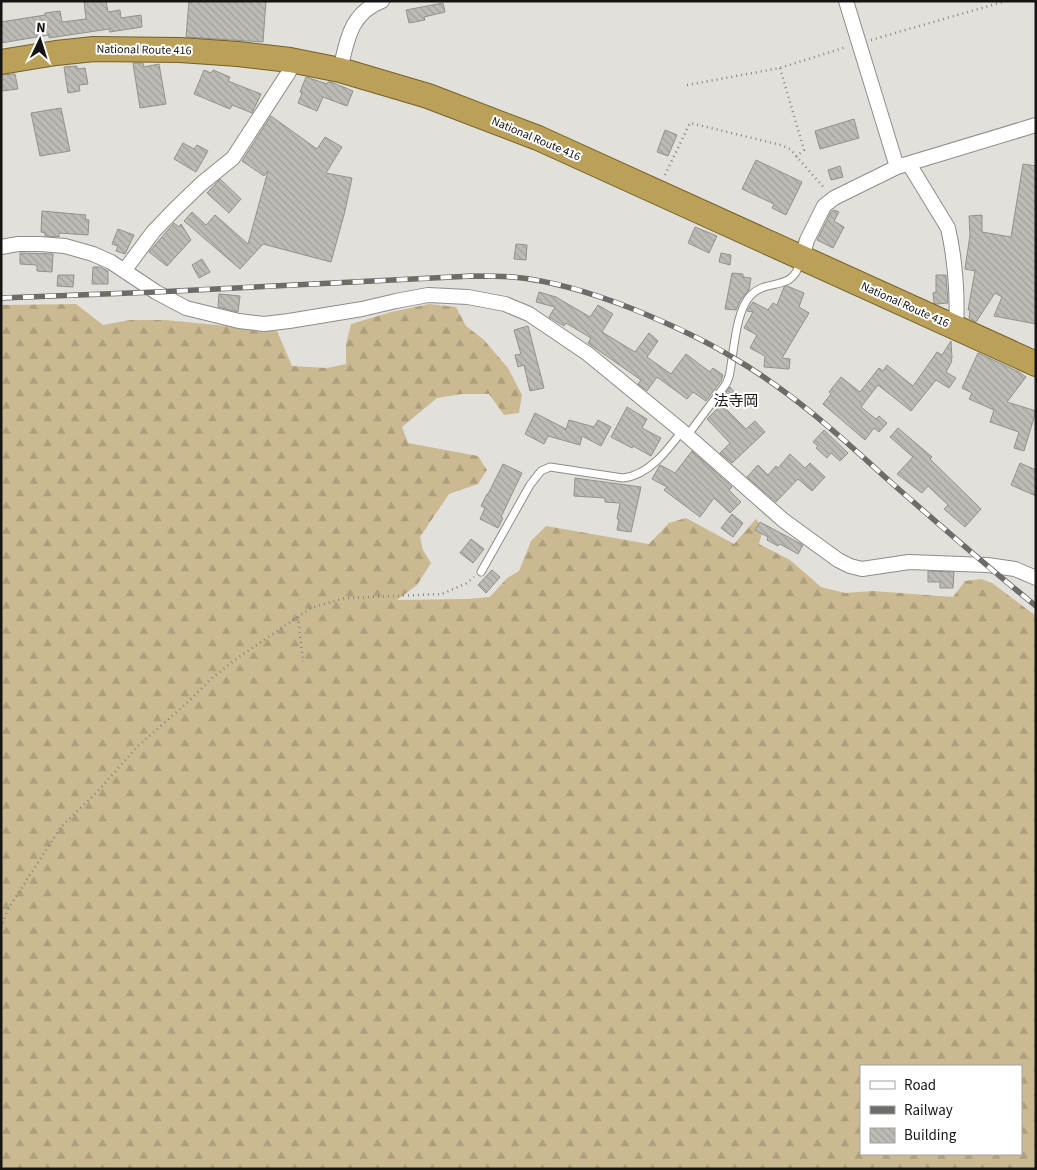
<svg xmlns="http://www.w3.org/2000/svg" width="1037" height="1170" font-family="'Source Sans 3','Noto Sans JP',sans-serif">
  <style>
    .forest { fill: url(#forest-firs); fill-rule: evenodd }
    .building { fill: url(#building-back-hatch); stroke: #93918c }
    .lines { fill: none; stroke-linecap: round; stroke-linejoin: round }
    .service-casing { stroke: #8e8c87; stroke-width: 9 }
    .minor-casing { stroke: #8e8c87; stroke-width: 16 }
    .trunk-casing { stroke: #756025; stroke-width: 26 }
    .path { stroke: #878582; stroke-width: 2.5; stroke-dasharray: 1 4; stroke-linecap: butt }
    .service { stroke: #fff; stroke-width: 7 }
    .minor { stroke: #fff; stroke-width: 14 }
    .trunk { stroke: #baa058; stroke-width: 24 }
    .rail-casing { stroke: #6d6c69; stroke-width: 5.5 }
    .rail { stroke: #fff; stroke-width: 4; stroke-dasharray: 11; stroke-linecap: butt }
    .labels { text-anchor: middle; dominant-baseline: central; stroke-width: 4; stroke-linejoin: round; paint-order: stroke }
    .street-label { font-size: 12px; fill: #161513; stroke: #fff }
    .quarter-label { font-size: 15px; fill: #161513; stroke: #fff }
  </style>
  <defs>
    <pattern id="forest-firs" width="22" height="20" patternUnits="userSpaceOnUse" patternTransform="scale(1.25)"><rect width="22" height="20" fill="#cbba91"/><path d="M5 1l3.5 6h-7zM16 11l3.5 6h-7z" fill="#ae9f7c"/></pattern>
    <pattern id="building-back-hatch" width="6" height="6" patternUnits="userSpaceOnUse" patternTransform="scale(1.25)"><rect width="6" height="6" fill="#bdbbb6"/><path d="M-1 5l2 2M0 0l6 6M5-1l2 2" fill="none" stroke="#a2a09c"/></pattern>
  </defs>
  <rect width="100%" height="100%" fill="#e2e0db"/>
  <!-- forest -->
  <path class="forest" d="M76,304L103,325L130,320H166L277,331L292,366L327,368L346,364V344L351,324L391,312L429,304L456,307L466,326L484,340L508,368L522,395L519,413L504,415L489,394H462L437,398L402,427L408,443L478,456L487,470L478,484L449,494L420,537L423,550L431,563L417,585L397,600L467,599L490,597L507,578L519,571L531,541L546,526L649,544L669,523L686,518L734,544L756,519L763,530L759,544L790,560L821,587L845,593L873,591L953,597L965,581L981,579L992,583L1036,616V1169H1V305ZM861,1066H1021V1154H861Z"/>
  <!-- building -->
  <path class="building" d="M84,1H106L108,12L120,10L121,18L141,15L142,27L110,32L109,29L49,38V35L1,43V22L45,15V13L60,11L62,22L86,19Z
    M189,1H266L263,42L186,37Z
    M443,3L445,12L424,17L425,20L409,23L406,10Z
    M133,63H143L144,67L159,64L166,104L140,108Z
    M77,66V69L85,68L88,84L79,85L80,91L68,93L64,67Z
    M204,70L211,73L213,70L230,77L228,81L261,94L252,113L232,105L230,109L194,94Z
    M15,74L18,89L1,91V75Z
    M306,77L327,84L328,82H331L353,91L347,106L323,97L317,111L298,103L302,93L300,92Z
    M61,108L70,151L40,156L31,113Z
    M271,116L317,149L325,137L342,147L326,173L352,178L345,211L331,262L263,244L240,269L184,221L192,212L206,225L215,215L248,244L268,171L264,176L242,161Z
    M854,119L859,138L820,149L815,131Z
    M665,130L677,135L668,156L657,152Z
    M183,143L194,149L197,145L208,151L196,172L174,159Z
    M756,160L802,182L786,215L772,208L774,204L742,189Z
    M1023,164L1036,166V324L994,316L1002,297L995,293L976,322L969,318L970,310H968L975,271L965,269L970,235L969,216L982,215V232L1011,237Z
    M840,166L843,177L831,180L828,170Z
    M220,179L241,199L229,213L207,193Z
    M834,210L839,212L834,221L844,227L833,248L817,240L831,212Z
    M42,211L86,215L85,219L89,220L88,235L59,233V237L45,236V233L41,232Z
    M174,223L179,227L181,224L191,240L167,266L149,252Z
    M695,227L717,236L709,253L688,243Z
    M118,229L134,235L125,254L116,251L118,246L112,244Z
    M516,244L527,245L526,260L514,259Z
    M20,253L53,254L52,272L37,271V265L20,264Z
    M721,253L731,255L730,265L719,262Z
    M202,259L210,272L199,278L192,265Z
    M93,267H100L108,271V284H92Z
    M732,273L743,274V277L751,278L749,290L741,299L736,310L725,309Z
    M58,275H74L73,287L57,286Z
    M936,275H946L948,303L937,304L934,303L933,293L936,292Z
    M787,286L804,293L799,307L809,313L782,358L790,359L789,369L764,367L765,356L750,348L757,335L744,328L753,312L747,311L753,302L768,310L773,303L777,305L784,287Z
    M539,292L556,297L590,317L598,305L613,314L602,332L635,352L649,333L658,341L647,357L671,374L686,354L710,372L713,368L723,375L721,381L706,401L693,392L687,399L657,377L647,391L638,384L641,380L588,343L591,338L566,323L564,326L549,317L555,307L536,302Z
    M219,294L240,296L238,312L218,307Z
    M528,326L544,388L530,391L524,365L518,367L515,355L521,354L514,330Z
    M951,341L952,358L951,360L952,361L946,372L956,378L949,388L936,380L911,411L878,385L861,407L876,419L879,416L887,423L879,432L874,428L865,440L823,404L831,394L829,392L841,377L860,392L879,368L883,371L887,365L913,386L937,352L942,355Z
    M978,353L1019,372L1026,377L1007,402L1036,411L1024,451L1014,448L1019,432L990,422L994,410L969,399L972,393L962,388Z
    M730,387L737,395L729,402L731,404L726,409L746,429L755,421L765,432L732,463L720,453L730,443L707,419L717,409L715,408Z
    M627,407L647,419L642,428L661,438L651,456L633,446L632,448L611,437Z
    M535,413L566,429L569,420L594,427L598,420L611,427L601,446L582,436L580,445L548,436L544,444L525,434Z
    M898,428L932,457L930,459L981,509L965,527L944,509L948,505L928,486L922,493L897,474L913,457L890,437Z
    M824,430L848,453L840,461L831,453L827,458L816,448L818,446L813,442Z
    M692,451L732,487L729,490L741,502L730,513L714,498L700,517L664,490L667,487L652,479L660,465L675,473Z
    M790,454L805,468L810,463L825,477L812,491L798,479L776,502L747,477L758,465L768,475L776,466L778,468Z
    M1020,463L1036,470V496L1011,485Z
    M503,464L522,473L501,517L503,518L498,528L480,519L485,508L481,506L487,494H488Z
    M575,478L641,487L631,532L617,530L619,519H617L620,503L605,502V498L574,496Z
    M732,514L743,523L733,537L721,528Z
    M760,522L803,545L798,554L780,544L778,546L767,540L768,537L755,530Z
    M471,539L484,549L473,563L460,553Z
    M492,570L500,577L486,593L478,585Z
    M928,571L954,572L953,588H940V582H928Z"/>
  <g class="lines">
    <!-- service casing -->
    <g class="service-casing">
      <path id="service" d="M687,436L726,384L729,377C734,354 735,311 751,295C768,278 793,292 800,262
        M481,572L530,485L541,471L550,467L623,478C649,475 667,451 682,431"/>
    </g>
    <!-- minor casing -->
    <g class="minor-casing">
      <path id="minor" d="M846,1L897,167
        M340,70C347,41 350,13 382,1
        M909,164L948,228C955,258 958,297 956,328
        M1,247L18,244H40L65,246L93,254L111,262L156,292L186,308L239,321L264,324L289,321L362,309L396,301L428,295L468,297L505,304L529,314L588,354L682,431L783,520L838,560L850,566L862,569L909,562L987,565L1015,569L1036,578
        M802,258L807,240L824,206L834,198L897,167L1036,125
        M124,271L153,232L175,209L201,184L233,158L289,72L290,60"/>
    </g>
    <!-- trunk casing -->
    <g class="trunk-casing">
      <path id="trunk" d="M1,62L56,53L94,49L180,50L238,54L290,60L340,70L428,96L538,138L1036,364"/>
    </g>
    <!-- path -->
    <path class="path" d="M871,40L1006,1
      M780,68L804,150L796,157
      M687,85L780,68L846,47
      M665,175L690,123L781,145L790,149L825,189
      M298,617L303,662
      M1,928L8,909L61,827L96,793L138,746L189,701L211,679L236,659L311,608L345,598L442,594L467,583L474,577"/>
    <!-- service -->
    <use href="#service" class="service"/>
    <!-- minor -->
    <use href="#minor" class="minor"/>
    <!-- trunk -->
    <use href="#trunk" class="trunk"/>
    <!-- rail casing -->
    <g class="rail-casing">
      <path id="rail" d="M1,298L156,292L472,276C486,276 500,276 513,277C555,281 595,294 633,309C667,323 701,338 732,357C789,390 838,434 886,478C935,521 985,565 1036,606"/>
    </g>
    <!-- rail -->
    <use href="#rail" class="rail"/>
  </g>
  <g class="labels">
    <!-- street labels -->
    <g class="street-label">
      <text transform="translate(144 50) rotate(1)">National Route 416</text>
      <text transform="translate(536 139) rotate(23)">National Route 416</text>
      <text transform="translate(905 305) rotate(24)">National Route 416</text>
    </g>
    <!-- quarter labels -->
    <g class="quarter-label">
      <text x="736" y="401">法寺岡</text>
    </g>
  </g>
  <!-- border -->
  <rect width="1037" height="1170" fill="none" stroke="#161513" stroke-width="5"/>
  <!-- legend -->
  <rect x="860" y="1065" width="162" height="90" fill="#ffffff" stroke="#a2a1a1"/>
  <rect x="870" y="1081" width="25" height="8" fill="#ffffff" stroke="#a2a1a1"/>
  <text x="904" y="1090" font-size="15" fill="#161513">Road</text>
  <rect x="870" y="1106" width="25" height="8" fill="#6d6c69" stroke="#a2a1a1"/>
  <text x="904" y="1115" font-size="15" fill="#161513">Railway</text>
  <rect x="870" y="1128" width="25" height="15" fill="url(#building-back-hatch)" stroke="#a2a1a1"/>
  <text x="904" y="1140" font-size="15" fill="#161513">Building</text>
  <!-- north arrow -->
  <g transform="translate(40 40) rotate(4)" stroke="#ffffff" stroke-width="4" paint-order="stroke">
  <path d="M0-4L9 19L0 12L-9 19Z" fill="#161513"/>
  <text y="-8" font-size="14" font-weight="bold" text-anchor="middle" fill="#161513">N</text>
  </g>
</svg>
